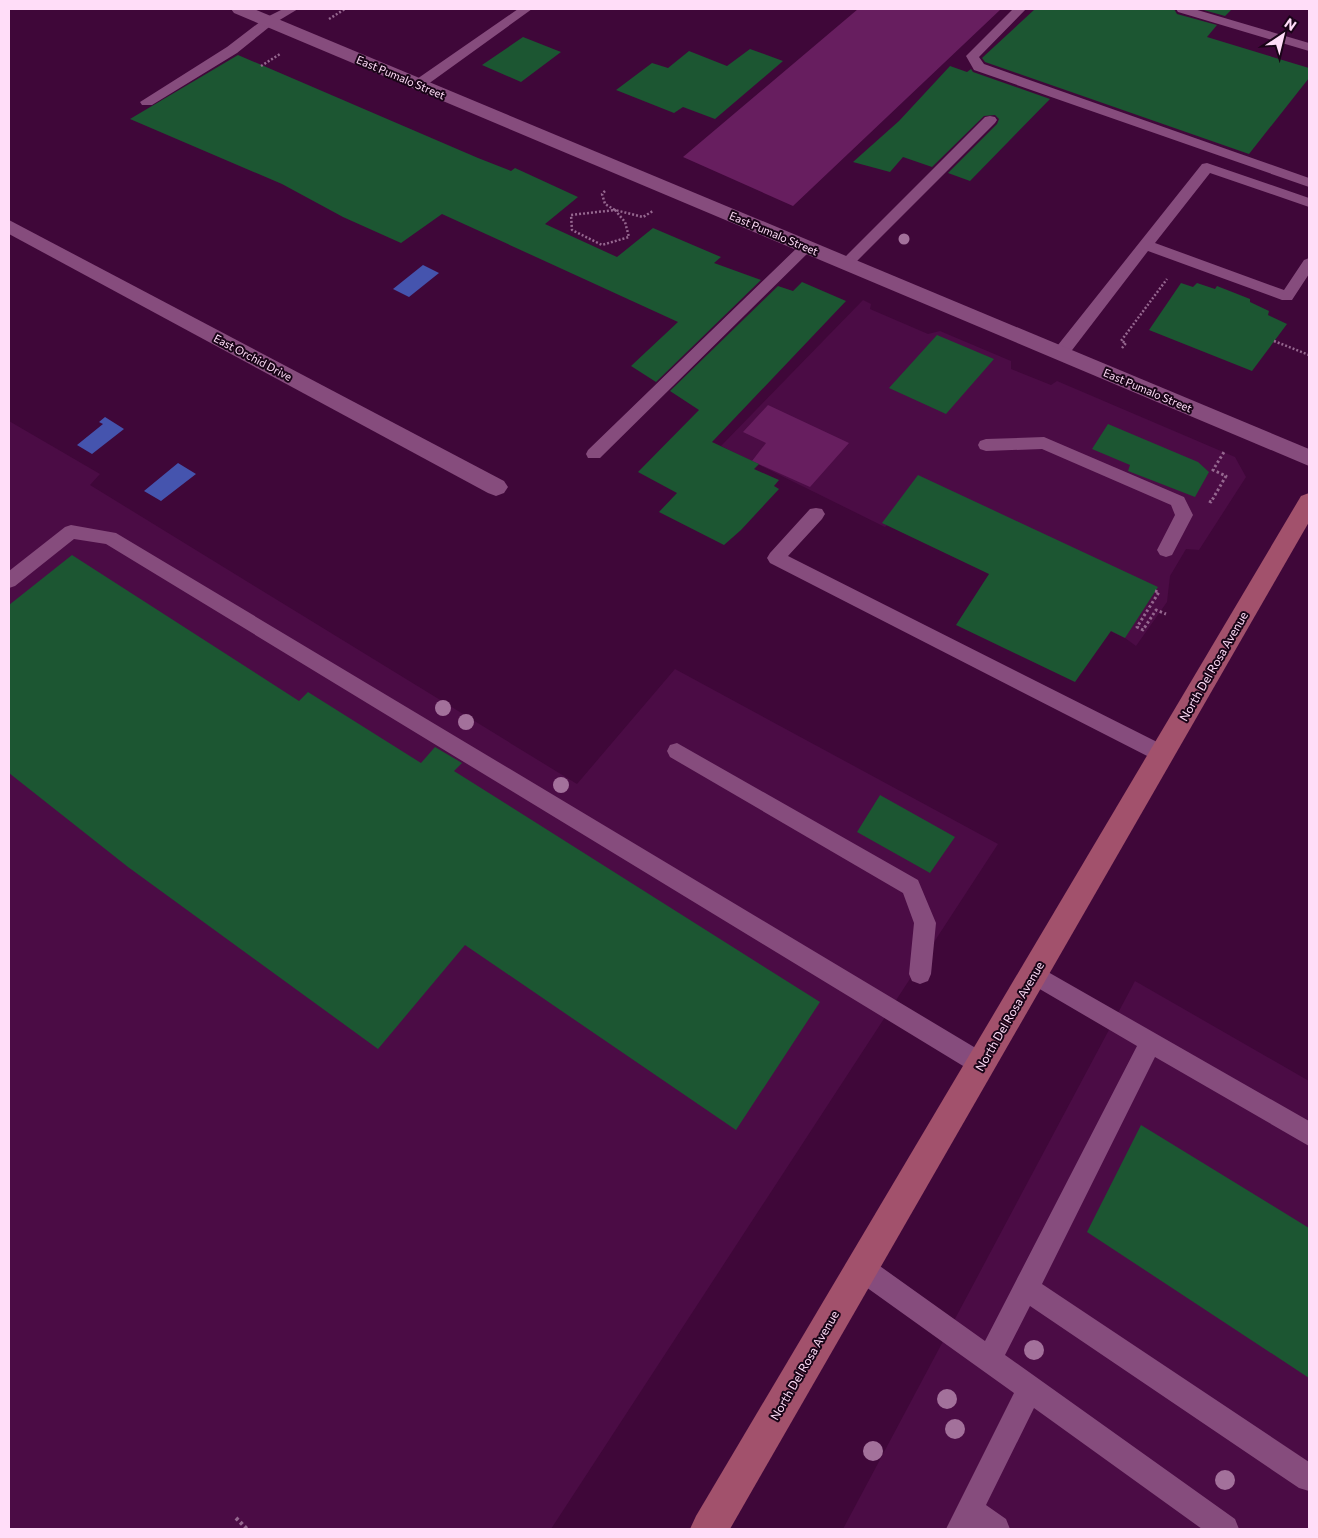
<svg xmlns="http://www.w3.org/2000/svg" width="1318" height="1538" font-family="Commissioner,sans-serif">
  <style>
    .built { fill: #4b0c45 }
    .green { fill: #671e5f }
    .water { fill: #4554ae }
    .building { fill: #1c5632 }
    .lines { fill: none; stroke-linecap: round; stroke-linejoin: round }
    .path-far2 { stroke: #95678f; stroke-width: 2.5; stroke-dasharray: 2 2; stroke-linecap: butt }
    .path-far1 { stroke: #95678f; stroke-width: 3; stroke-dasharray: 2.5 2.5; stroke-linecap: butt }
    .path { stroke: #95678f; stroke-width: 4; stroke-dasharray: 3 3; stroke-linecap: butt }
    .service { fill: #864c7d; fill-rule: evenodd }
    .minor { fill: #864c7d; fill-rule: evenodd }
    .tertiary { fill: #864c7d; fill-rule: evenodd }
    .secondary { fill: #a2516c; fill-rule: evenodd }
    .tree { fill: #a3719b }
    .labels { text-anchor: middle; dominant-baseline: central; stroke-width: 4; stroke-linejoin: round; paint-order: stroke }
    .far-street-label { font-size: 11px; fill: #ffddf8; stroke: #190417 }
    .street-label { font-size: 12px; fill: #ffddf8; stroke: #190417 }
  </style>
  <rect width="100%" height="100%" fill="#3f0739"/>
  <!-- built -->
  <path class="built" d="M863,300L871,304L870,309L928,334L940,331L1011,361V369L1051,385L1057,381L1235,457L1246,477L1199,550L1186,549L1170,576L1167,602L1136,646L1125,638L887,525L885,527L721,446Z
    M9,421L100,474L90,485L577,784L675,669L998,844L551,1529H9Z
    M1135,981L1309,1081V1529H843Z"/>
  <!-- green -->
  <path class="green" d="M858,9H1001L793,206L683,157Z
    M768,405L849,443L810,487L752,461L766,443L743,432Z"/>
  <!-- water -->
  <path class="water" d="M423,265L439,273L409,297L393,289Z
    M105,417L124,429L92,454L77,445L103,424L99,422Z
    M178,463L196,474L161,501L144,491Z"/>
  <!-- building -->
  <path class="building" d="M1035,9H1174L1177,14L1217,25L1207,37L1309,68V78L1249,154L985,62L982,58Z
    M1200,9H1232L1225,16Z
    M523,37L561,52L521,82L482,65Z
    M750,49L783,61L715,119L683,107L674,113L616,90L652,63L668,68L689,51L727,66Z
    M238,55L478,158L511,171L515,168L578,197L545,224L617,257L653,228L721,257L714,263L761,280L656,382L631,366L678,322L442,214L401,243L343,217L282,184L130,119Z
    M950,66L967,72L971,69L973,72L1050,99L970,181L948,173L997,124L999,119L995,115L984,116L932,167L903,157L890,172L853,162L899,121Z
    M802,282L846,301L712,442L759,464L754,469L779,480L774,486L779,489L741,530L724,545L659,512L677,493L638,472L699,410L670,391L778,286L793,291Z
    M1181,283L1193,287L1197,283L1215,289L1217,286L1250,299V302L1269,311L1268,315L1287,324L1252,371L1149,330Z
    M937,335L994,359L946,414L889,388Z
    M1108,424L1198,462L1209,472L1195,497L1128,471L1130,465L1092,449Z
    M918,475L1158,587L1125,638L1111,631L1075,682L956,625L989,574L882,523Z
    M72,555L299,701L308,692L421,763L435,747L462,763L454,771L820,1002L736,1130L465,945L378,1049L128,867L9,773V605Z
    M880,795L955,837L930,873L857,832Z
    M1141,1125L1309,1228V1378L1087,1232Z"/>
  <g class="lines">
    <!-- path-far2 -->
    <path class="path-far2" d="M329,19L345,9
      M261,66L280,54
      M605,191L602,194L605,204L615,210L643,217L653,211
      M615,210L625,222L629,237L602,245L572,230L571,215Z
      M1274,341L1309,355
      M1122,348L1126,343L1121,341L1167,279"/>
    <!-- path-far1 -->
    <path class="path-far1" d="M1209,501L1211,502L1226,476L1213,470L1224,452
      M1155,591L1159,592L1137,627L1143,630L1156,610L1166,614"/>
    <!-- path -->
    <path class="path" d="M236,1518L247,1529"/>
    <!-- service -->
    <path class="service" d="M283,9H298L273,24L237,53L152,105H142L140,102L227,47L265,18Z
      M518,9H532L424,87H414L412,84L414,81Z
      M1013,9H1026L979,57L984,64L1309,178V187L974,70L966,56Z
      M1176,9H1194L1309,43V51L1178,12Z
      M990,116L995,117L997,120L995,123L851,267H841L839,264L841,261L985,117Z
      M1207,163L1309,198V207L1210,173L1155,243L1284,290L1304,260L1309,258V274L1292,300H1282L1148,251L1066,358H1054L1052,354L1054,350L1202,164Z
      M806,242L813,247L811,250L600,458H588L586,454L588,450L801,244Z
      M1044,437L1184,497L1193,515L1172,555L1166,557L1160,555L1157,550L1175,515L1171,505L1042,449L986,451L980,449L978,445L980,441L986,439Z
      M816,508L822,509L825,514L822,519L788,556L1169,748L1172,754L1169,760L1162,762L1155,760L770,563L767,558L770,553L810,509Z
      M71,525L116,533L989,1056L992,1064L989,1072L981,1075L973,1072L106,544L74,539L15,586L9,588V571L65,527Z
      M677,743L918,880L936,923L931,974L928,981L920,984L912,981L909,974L914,923L903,893L670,757L667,751L670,745Z
      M1034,964L1309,1121V1146L1155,1057L1042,1284L1309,1462V1491L1299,1488L1030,1306L1005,1355L1235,1519L1239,1529H1202L1034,1408L986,1505L1006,1519L1010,1529H946L1014,1393L852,1277L849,1268L852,1259L861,1256L870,1259L985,1341L1137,1046L1026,981L1023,974L1026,967Z"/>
    <!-- minor -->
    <path class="minor" d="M9,220L504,481L508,487L504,493L496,496L488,493L9,234Z"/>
    <!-- tertiary -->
    <path class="tertiary" d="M231,9H254L1309,449V466L234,13Z"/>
    <!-- secondary -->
    <path class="secondary" d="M1309,493V522L730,1529H690L696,1516L1301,496Z"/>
  </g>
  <!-- trees -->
  <g class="tree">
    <circle cx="904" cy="239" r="5.5"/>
    <circle cx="443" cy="708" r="8"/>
    <circle cx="466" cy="722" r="8"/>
    <circle cx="561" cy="785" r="8"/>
    <circle cx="1034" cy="1350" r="10"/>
    <circle cx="947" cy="1399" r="10"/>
    <circle cx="955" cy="1429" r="10"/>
    <circle cx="873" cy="1451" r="10"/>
    <circle cx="1225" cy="1480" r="10"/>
  </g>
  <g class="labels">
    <!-- far-street labels -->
    <g class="far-street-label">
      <text transform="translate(401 77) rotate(23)">East Pumalo Street</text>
      <text transform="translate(774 233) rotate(23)">East Pumalo Street</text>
      <text transform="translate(253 357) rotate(28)">East Orchid Drive</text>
      <text transform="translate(1148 390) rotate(23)">East Pumalo Street</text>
    </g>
    <!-- street labels -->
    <g class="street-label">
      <text transform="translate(1213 666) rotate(-60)">North Del Rosa Avenue</text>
      <text transform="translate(1009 1016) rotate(-60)">North Del Rosa Avenue</text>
      <text transform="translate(804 1365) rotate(-60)">North Del Rosa Avenue</text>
    </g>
  </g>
  <!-- border -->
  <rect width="1318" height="1538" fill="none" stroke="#ffddf8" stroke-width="20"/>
  <!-- north arrow -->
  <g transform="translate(1283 35) rotate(35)" stroke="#190417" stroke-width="4" paint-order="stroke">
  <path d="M0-4L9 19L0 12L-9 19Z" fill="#ffddf8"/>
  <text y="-8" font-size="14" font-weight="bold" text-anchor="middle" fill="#ffddf8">N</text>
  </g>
</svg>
